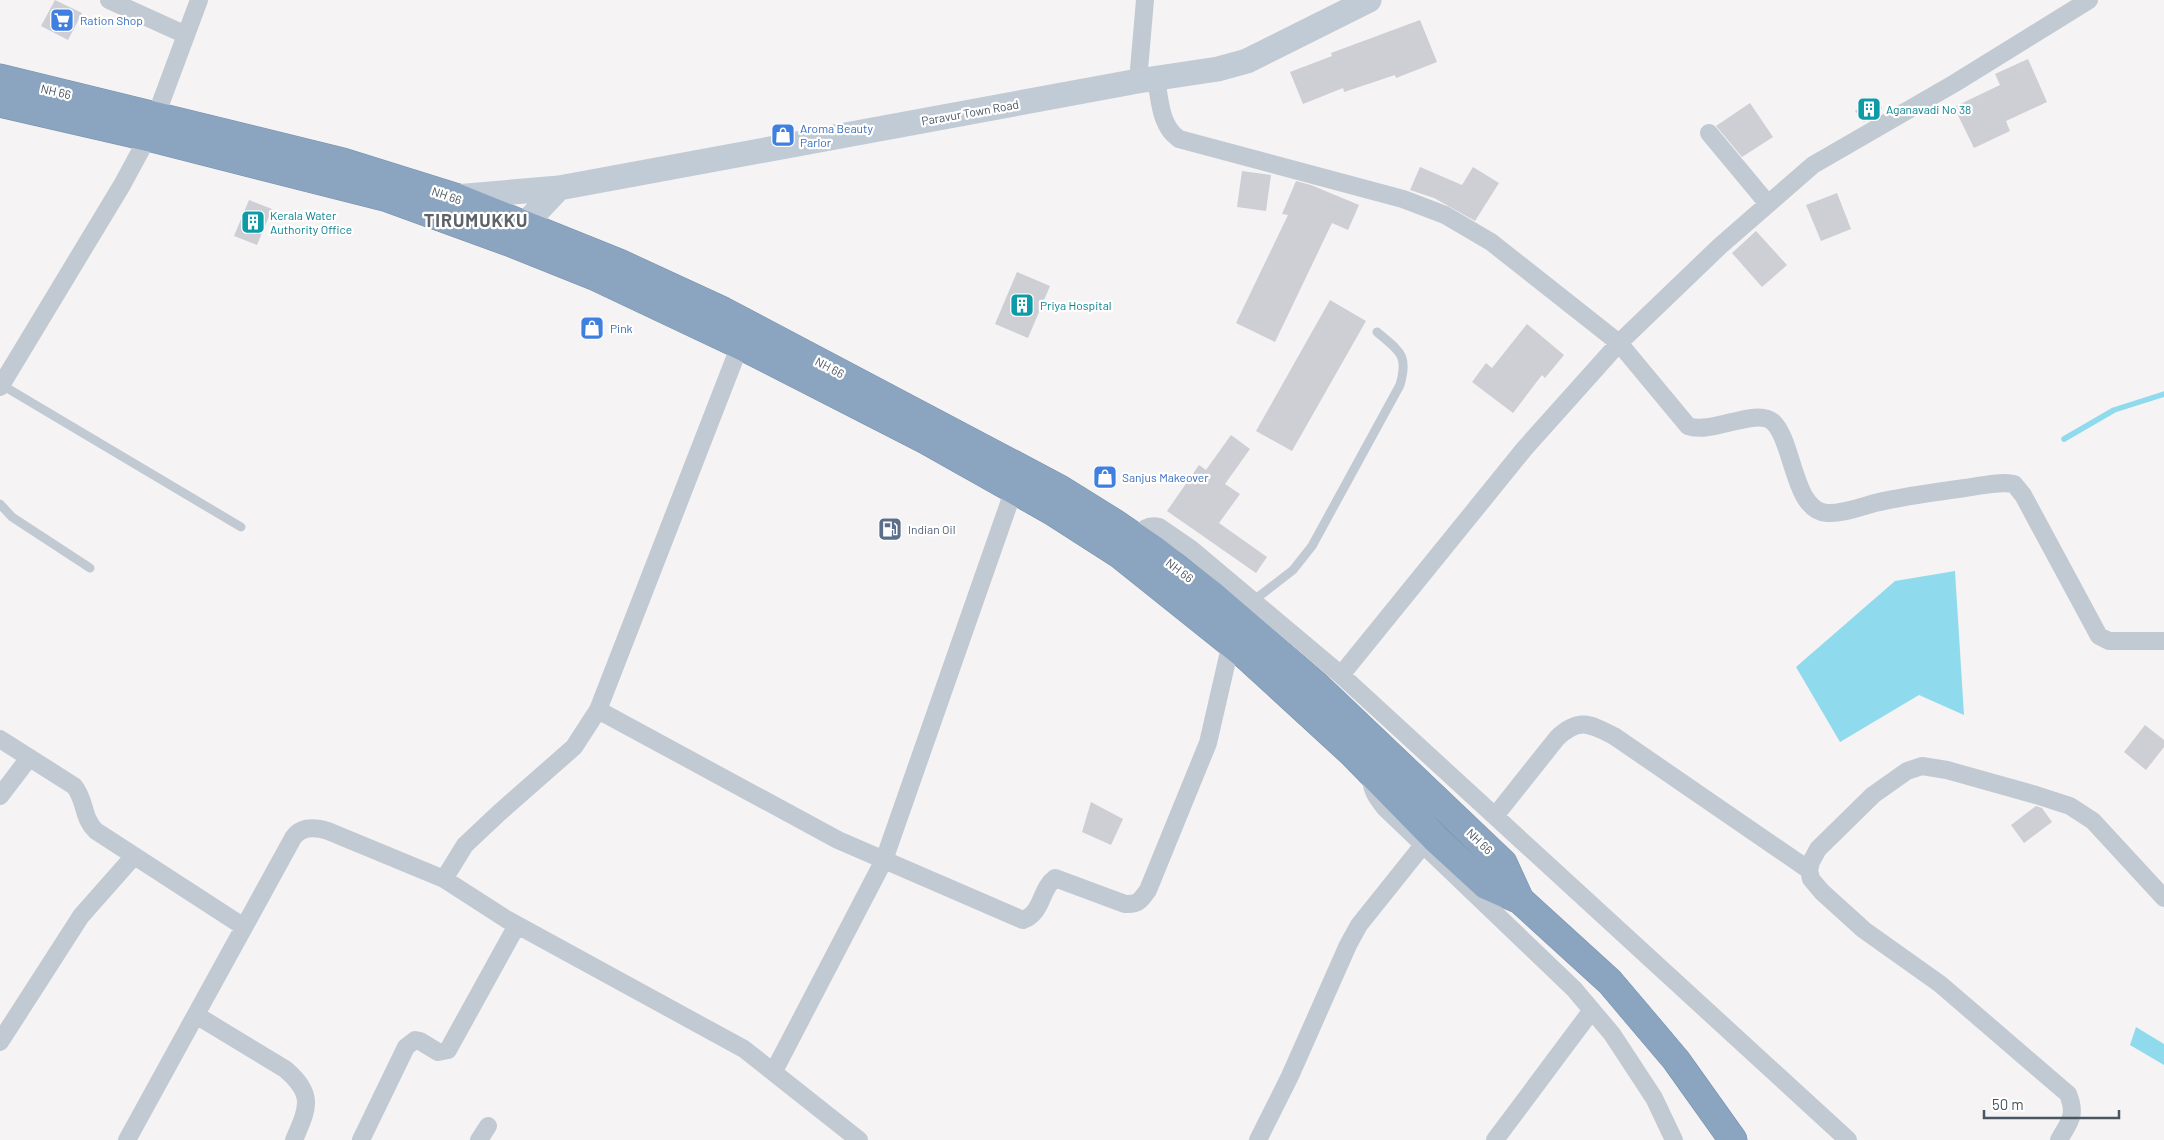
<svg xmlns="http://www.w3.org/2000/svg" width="2164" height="1140" font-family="Barlow,sans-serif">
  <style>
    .water { fill: #90daee }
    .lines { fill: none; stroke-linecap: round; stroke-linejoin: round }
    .stream { stroke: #90daee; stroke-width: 5.5 }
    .building { fill: #cdcfd5 }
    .highway-casing { stroke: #7690ad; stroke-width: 29 }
    .lane { stroke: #c1cad2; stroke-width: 9 }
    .street { stroke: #c1cad2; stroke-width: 18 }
    .secondary { stroke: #c1cbd6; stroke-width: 25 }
    .highway { stroke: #8ba5c1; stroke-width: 28 }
    .labels { text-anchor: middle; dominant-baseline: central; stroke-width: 4.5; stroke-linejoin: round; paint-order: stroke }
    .shop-label { font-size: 12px; fill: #366cbe; stroke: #fff; text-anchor: start }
    .street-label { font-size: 12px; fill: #4a5661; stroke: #fff }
    .culture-label { font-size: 12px; fill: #0d838f; stroke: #fff; text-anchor: start }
    .service-label { font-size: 12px; fill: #4e5e75; stroke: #fff; text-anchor: start }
    .district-label { font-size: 18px; font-weight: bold; letter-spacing: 1px; fill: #5f6368; stroke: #fff }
  </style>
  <rect width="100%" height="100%" fill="#f5f3f3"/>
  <!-- water -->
  <path class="water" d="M1955,571L1964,715L1919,695L1840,742L1796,667L1895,581Z
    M2136,1027L2164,1044V1065L2130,1045Z"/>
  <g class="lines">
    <!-- stream -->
    <path class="stream" d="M2064,439L2114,410L2164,394"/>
  </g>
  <!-- building -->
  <path class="building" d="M55,0L82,13L68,40L41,26Z
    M1420,20L1437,62L1396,78L1395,75L1344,92L1343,88L1303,104L1290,72L1332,56L1331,53Z
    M2028,59L2047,102L2006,121L2010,131L1974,148L1954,107L2000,85L1995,74Z
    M1874,97L1882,108L1864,122L1855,111Z
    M1750,103L1773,137L1742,157L1716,126Z
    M1420,167L1462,185L1473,167L1499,183L1475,221L1434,198L1410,190Z
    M1242,171L1271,175L1266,211L1237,207Z
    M1296,181L1311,185L1359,205L1348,230L1332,223L1275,342L1236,323L1288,215L1282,214Z
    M1837,193L1851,229L1821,241L1806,205Z
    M249,200L272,209L257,245L234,236Z
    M1756,231L1787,265L1762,287L1732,253Z
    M1017,272L1050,286L1028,338L995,324Z
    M1330,300L1366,321L1292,451L1256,431Z
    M1527,324L1564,355L1545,378L1542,375L1513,413L1472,382L1486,363L1492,368Z
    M1231,435L1250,449L1225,484L1240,494L1219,523L1267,557L1256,573L1167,511L1199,465L1206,470Z
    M2145,725L2164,740V747L2146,770L2124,752Z
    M1091,802L1123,819L1111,845L1082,832Z
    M2036,806L2042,808L2052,822L2024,843L2011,825Z"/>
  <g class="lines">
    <!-- highway casing -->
    <g class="highway-casing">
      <path id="highway" d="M0,78L343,162L455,197L619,263L723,311L1060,489L1113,522L1154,550L1213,596L1317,686L1503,863L1520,900
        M0,103L148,137L388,198L509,242L594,276L740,345L926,440L1052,511L1119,554L1244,654L1353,754L1437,840L1486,885L1520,900L1610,982L1676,1060L1733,1140"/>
    </g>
    <!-- lane -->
    <path class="lane" d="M2,385L241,527
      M0,504L12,517L90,568
      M1253,601L1293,570L1312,546L1400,385C1409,354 1399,351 1377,332"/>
    <!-- street -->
    <path class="street" d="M109,0L186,35
      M1156,79C1160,100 1160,126 1179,139L1403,199L1445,215L1491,242L1619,343L1688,426C1711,435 1756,407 1773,422C1794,442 1793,511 1827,513C1842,514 1860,507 1875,503C1905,496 1935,492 1965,488C1981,486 1998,481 2014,484L2023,495L2099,636L2109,641H2164
      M1138,81L1145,0
      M1709,133L1768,204
      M0,387L122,185L148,137L199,0
      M1136,538C1143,530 1147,524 1159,527L1191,549L1341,675L1848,1140
      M1341,675L1525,448L1619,343L1720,246L1813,165L1955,83L2089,0
      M598,710L838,840L1023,920C1043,913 1040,889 1055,878L1125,904C1138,905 1141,900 1148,890L1208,743L1231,643
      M0,739L74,786C86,800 82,818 96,831L244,927
      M1371,775C1371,790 1376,797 1385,808L1574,989L1612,1034L1654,1098L1674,1140
      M0,796L29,758
      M1495,816L1557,738C1579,717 1590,724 1614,736L1809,870
      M444,879L465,845L499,813L574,747L598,710L740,345
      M196,1015L285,1069C315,1094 308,1108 294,1140
      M0,1042L81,916L134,856
      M774,1071L884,860L1014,489
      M127,1140L293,838C301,826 315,827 328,831L444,879L506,919L744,1049L859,1140
      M361,1140L406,1047L415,1040L420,1041L438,1052L448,1050L517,925
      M479,1140L488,1126
      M1258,1140L1290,1076L1348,945L1359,925L1423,845
      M1495,1140L1592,1010
      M2059,1140C2069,1122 2077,1116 2068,1094L1940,984L1864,930L1822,892L1811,879L1809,870L1811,862L1818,849L1873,795L1907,771L1922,766L1947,770L2036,795L2070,806L2093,821L2164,898"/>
    <!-- secondary -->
    <path class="secondary" d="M455,197L559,188L1138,81L1218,69L1247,61L1369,0
      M525,224L559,188"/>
    <!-- highway -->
    <use href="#highway" class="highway"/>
  </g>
  <!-- icons -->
  <defs>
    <g id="supermarket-square" transform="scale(1.25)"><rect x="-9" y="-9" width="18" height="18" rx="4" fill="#3f7fe0" stroke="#fff"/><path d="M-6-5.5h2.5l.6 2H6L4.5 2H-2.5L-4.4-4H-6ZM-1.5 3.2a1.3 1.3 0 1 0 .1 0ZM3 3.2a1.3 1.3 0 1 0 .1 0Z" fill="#fff"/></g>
    <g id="building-square" transform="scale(1.25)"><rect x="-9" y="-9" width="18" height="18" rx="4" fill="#0f9aa8" stroke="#fff"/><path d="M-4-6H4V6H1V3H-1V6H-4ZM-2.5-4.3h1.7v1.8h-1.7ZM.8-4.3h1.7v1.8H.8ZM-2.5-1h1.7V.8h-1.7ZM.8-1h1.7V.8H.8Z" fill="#fff"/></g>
    <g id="shop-square" transform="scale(1.25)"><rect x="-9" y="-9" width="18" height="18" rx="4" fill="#3f7fe0" stroke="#fff"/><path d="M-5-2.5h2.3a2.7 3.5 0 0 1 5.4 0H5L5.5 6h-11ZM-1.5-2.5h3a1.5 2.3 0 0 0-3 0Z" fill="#fff"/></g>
    <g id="fuel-square" transform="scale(1.25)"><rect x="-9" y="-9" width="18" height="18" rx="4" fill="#5c6f8a" stroke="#fff"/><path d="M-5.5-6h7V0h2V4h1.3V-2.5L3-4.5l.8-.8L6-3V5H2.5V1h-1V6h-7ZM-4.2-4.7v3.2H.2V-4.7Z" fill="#fff"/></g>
  </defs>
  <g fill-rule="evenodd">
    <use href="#supermarket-square" x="62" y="20"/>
    <use href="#building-square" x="1869" y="109"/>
    <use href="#shop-square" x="783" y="135"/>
    <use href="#building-square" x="253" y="222"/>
    <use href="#building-square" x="1022" y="305"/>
    <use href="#shop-square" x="592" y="328"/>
    <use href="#shop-square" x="1105" y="477"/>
    <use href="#fuel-square" x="890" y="529"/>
  </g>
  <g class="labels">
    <!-- shop labels -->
    <g class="shop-label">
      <text x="80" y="20">Ration Shop</text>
      <text x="800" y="128">Aroma Beauty<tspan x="800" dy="14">Parlor</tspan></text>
      <text x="610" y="328">Pink</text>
      <text x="1122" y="477">Sanjus Makeover</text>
    </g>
    <!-- street labels -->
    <g class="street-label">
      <text transform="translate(56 91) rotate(13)">NH 66</text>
      <text transform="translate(970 112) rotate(-10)">Paravur Town Road</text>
      <text transform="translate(447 195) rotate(19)">NH 66</text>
      <text transform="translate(830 367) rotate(28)">NH 66</text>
      <text transform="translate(1180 570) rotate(38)">NH 66</text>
      <text transform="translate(1480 841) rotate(44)">NH 66</text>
    </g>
    <!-- culture labels -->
    <g class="culture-label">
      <text x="1886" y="109">Aganavadi No 38</text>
      <text x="270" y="215">Kerala Water<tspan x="270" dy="14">Authority Office</tspan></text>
      <text x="1040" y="305">Priya Hospital</text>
    </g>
    <!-- service labels -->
    <g class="service-label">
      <text x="908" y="529">Indian Oil</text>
    </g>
    <!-- district labels -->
    <g class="district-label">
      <text x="476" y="220">TIRUMUKKU</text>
    </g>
  </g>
  <!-- scale -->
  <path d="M1984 1110v8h135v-8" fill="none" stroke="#4a5661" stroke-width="2.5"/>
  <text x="1992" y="1110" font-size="15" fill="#4a5661" stroke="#ffffff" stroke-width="4" paint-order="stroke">50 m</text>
</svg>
